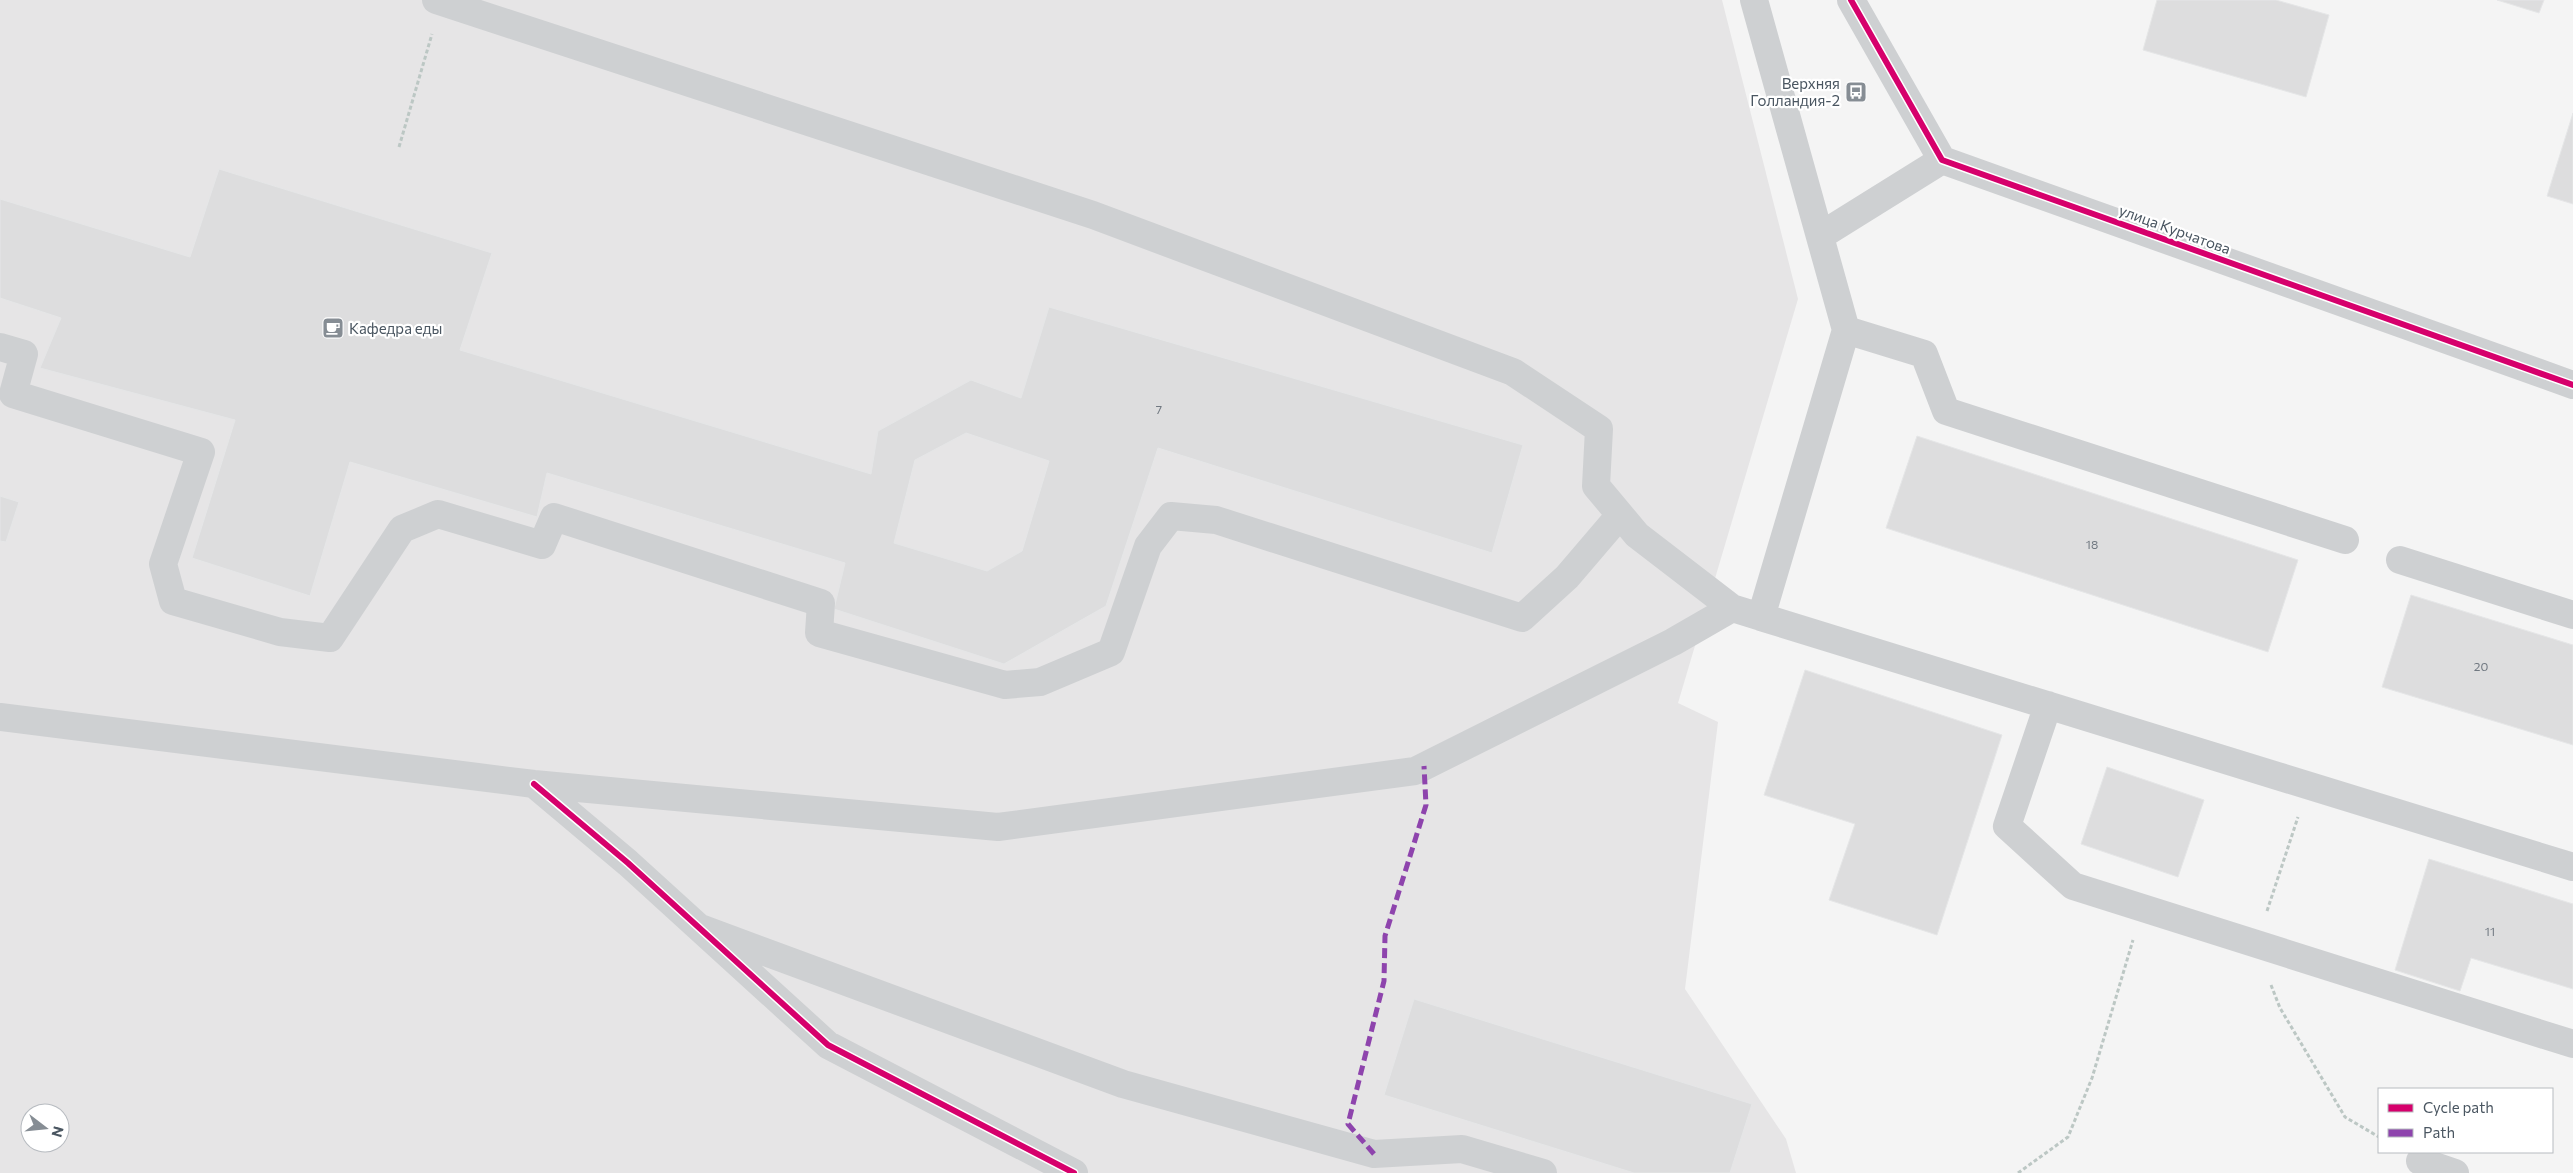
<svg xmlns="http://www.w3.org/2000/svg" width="2573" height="1173" font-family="Commissioner,sans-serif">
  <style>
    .education { fill: #e6e5e6; fill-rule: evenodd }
    .building { fill: #ddddde; stroke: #e5e6e7; fill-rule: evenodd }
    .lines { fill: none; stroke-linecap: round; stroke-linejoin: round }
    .path { stroke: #bcc7c4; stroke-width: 3; stroke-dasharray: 4 2.5; stroke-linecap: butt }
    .minor { stroke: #ced0d2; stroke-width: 28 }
    .quiet { stroke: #8e44ad; stroke-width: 5; stroke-dasharray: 10 5; stroke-linecap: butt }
    .cycleway-casing { stroke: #fff; stroke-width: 9 }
    .cycleway { stroke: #d6006c; stroke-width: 6 }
    .labels { text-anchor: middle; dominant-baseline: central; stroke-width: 4.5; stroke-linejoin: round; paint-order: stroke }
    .number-label { font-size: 12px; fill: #707881 }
    .poi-label { font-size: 15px; fill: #4a5661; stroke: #fff; text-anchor: end }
    .street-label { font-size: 15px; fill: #4a5661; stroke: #fff }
  </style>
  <rect width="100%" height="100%" fill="#f4f4f4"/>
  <!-- education -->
  <path class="education" d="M0,0H1722L1798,299L1678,703L1718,722L1685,989L1786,1139L1796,1173H0ZM30,1113H60V1143H30Z"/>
  <!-- building -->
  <path class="building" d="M2157,0H2276L2329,15L2306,97L2143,50Z
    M2497,0H2544L2539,13Z
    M2573,113V204L2547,196Z
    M219,169L492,253L460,350L871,474L878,431L971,380L1021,398L1049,307L1523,445L1492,553L1158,448L1106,606L1004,664L834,609L845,563L547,473L537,517L350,462L310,596L192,558L235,420L40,368L61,318L0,298V199L190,257ZM966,433L1049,461L1022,551L987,571L894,543L915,460Z
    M1917,436L2298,560L2268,652L1886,528Z
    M0,496L19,502L6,542L0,541Z
    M2411,595L2573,645V745L2382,687Z
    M1805,670L2002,735L1937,935L1829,900L1855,824L1764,795Z
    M2107,767L2204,800L2178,877L2081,844Z
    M2429,859L2573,904V989L2471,958L2460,991L2395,970Z
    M1414,999L1752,1104L1730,1173H1634L1384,1095Z"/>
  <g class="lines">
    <!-- path -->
    <path class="path" d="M399,147L432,34
      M2267,911L2298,817
      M2271,985L2280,1008L2345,1117L2379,1137
      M2018,1173L2068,1137L2092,1078L2133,940"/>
    <!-- minor -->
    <path class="minor" d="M436,0L1093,215L1513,372L1599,429L1596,486L1637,535L1732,608
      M1754,0L1846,330L1761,617L2573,867
      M1851,0L1942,160L2573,385
      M1820,236L1942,160
      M1846,330L1924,354L1946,411L2345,540
      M0,347L24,354L13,394L201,452L163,564L173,601L280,632L330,638L402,529L438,514L542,545L554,517L821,603L819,633L1005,685L1040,682L1111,652L1148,546L1171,516L1216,520L1522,618L1567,577L1620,515
      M2400,560L2573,615
      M2048,705L2007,826L2073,886L2573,1044
      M0,717L534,784L998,827L1415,771L1673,642L1732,608L1761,617
      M534,784L628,863L828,1045L1074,1173
      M700,928L1123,1084L1374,1154L1462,1149L1543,1173
      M2420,1161L2455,1173"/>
    <!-- quiet -->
    <path class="quiet" d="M1374,1154L1348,1124L1384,981L1385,936L1426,805L1424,766"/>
    <!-- cycleway casing -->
    <g class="cycleway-casing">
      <path id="cycleway" d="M1851,0L1942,160L2573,385
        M534,784L628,863L828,1045L1074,1173"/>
    </g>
    <!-- cycleway -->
    <use href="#cycleway" class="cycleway"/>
  </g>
  <!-- icons -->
  <defs>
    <g id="bus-square" transform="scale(1.125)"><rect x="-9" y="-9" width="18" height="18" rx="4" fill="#868d94" stroke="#fff"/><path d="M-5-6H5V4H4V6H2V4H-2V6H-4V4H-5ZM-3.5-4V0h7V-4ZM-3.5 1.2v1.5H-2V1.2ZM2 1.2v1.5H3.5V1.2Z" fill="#fff"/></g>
    <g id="cafe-square" transform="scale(1.125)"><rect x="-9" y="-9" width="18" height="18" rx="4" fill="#868d94" stroke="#fff"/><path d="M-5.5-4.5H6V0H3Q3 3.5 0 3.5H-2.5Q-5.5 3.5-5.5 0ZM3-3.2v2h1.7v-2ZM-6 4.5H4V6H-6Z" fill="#fff"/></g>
  </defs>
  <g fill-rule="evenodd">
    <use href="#bus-square" x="1856" y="92"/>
    <use href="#cafe-square" x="333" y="328"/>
  </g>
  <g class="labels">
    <!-- number labels -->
    <g class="number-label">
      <text x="1159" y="409">7</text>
      <text x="2092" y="544">18</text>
      <text x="2481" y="666">20</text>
      <text x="2490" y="931">11</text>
    </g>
    <!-- poi labels -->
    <g class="poi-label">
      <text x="1840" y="83">Верхняя<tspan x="1840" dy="17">Голландия-2</tspan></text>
      <text x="349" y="328" text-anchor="start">Кафедра еды</text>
    </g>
    <!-- street labels -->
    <g class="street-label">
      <text transform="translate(2175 229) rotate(20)">улица Курчатова</text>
    </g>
  </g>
  <!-- legend -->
  <rect x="2378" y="1088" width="175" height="65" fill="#ffffff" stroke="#b7bbc0"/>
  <rect x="2388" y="1104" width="25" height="8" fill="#d6006c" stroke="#b7bbc0"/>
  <text x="2423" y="1113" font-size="15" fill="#4a5661">Cycle path</text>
  <rect x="2388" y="1129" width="25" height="8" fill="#8e44ad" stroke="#b7bbc0"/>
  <text x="2423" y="1138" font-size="15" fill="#4a5661">Path</text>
  <!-- north arrow -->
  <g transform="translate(45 1128) rotate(106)"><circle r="24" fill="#ffffff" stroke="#b7bbc0"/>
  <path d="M0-4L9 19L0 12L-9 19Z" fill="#868d94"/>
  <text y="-8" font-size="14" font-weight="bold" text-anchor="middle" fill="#4a5661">N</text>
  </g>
</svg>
